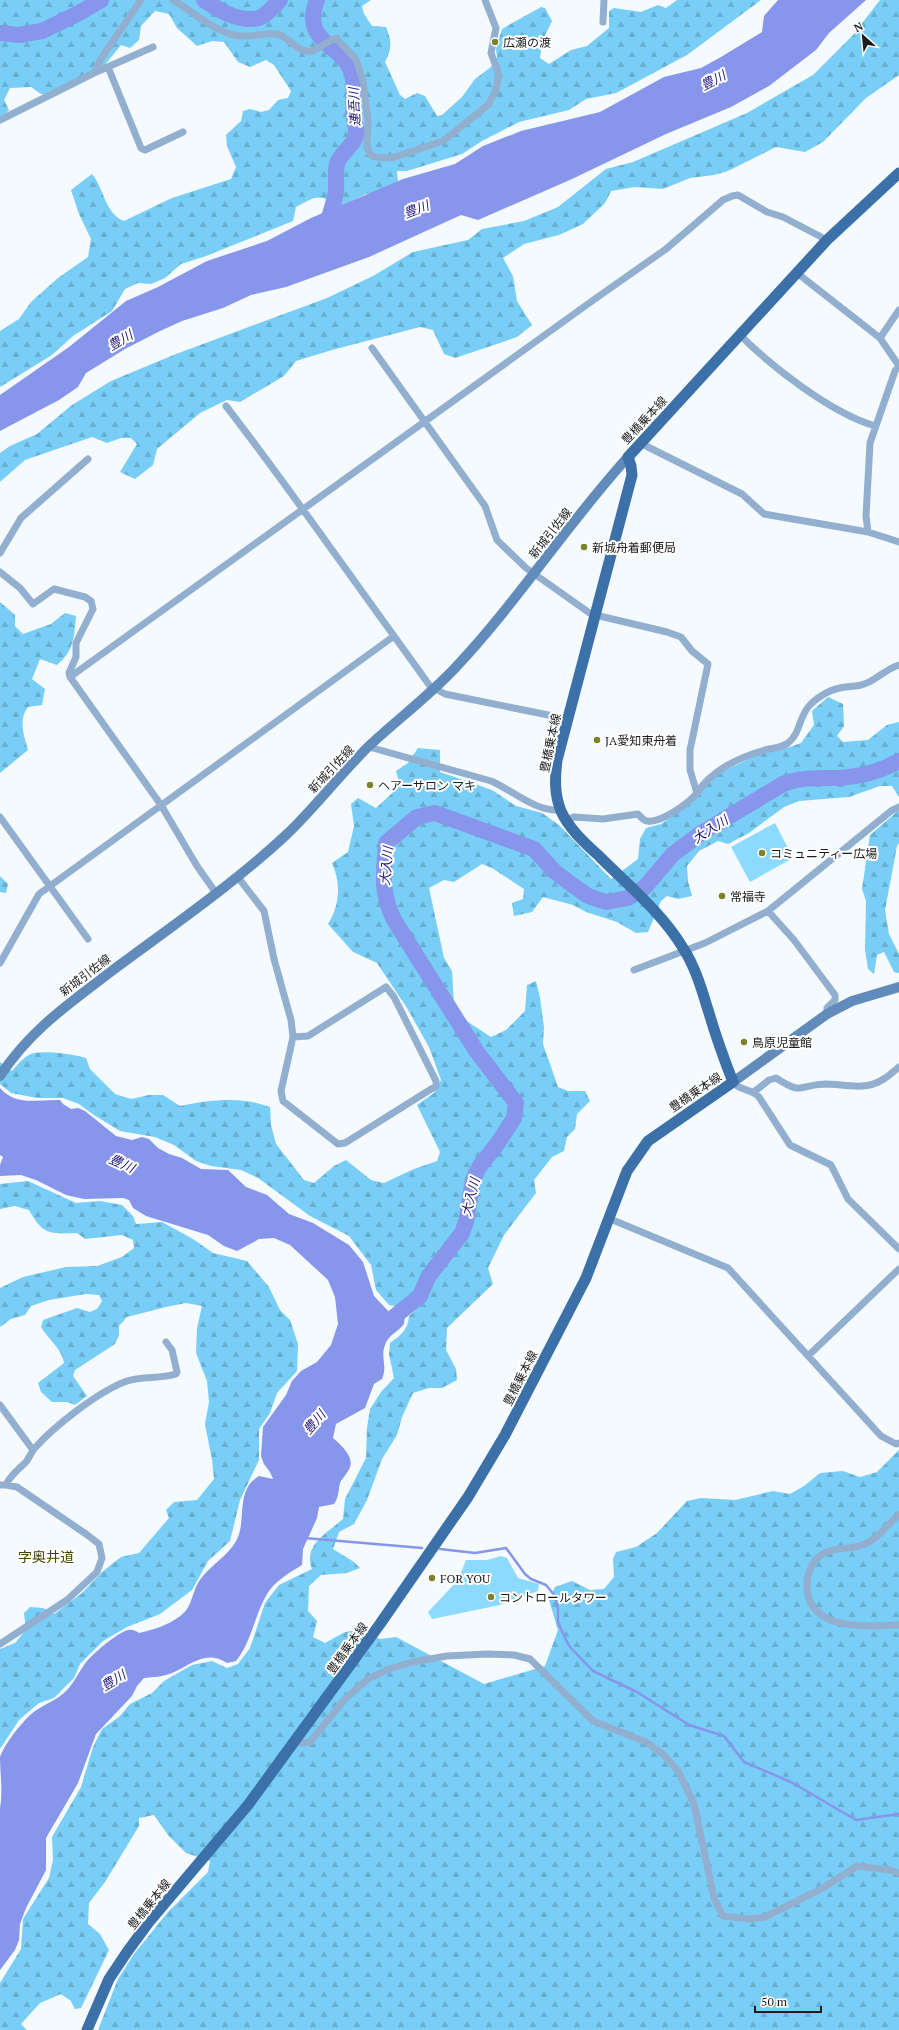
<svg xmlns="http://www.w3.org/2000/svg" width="899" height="2030" font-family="'PT Serif','Noto Sans JP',serif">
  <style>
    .forest { fill: url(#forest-firs) }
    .park { fill: #8cdafe }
    .water { fill: #8795ea }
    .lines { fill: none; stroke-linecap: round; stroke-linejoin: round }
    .stream { stroke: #8795ea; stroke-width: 2.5 }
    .river { stroke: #8795ea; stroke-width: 16 }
    .street { stroke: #93afd0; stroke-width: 7 }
    .secondary { stroke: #618bba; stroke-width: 10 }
    .primary { stroke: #3c70a9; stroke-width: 11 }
    .poi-dot { fill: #7c812c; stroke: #fff; stroke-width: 1.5 }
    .labels { text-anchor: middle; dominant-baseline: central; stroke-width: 4; stroke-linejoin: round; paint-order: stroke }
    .poi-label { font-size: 12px; fill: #191b1c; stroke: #fff; text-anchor: start }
    .street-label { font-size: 12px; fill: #191b1c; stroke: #fff }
    .water-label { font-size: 13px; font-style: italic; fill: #21197b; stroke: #fff }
    .quarter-label { font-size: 14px; fill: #434607; stroke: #fff }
  </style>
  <defs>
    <pattern id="forest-firs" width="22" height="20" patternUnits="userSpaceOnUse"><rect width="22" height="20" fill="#78cef6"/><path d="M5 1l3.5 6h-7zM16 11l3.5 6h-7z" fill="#67b0d2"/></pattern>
  </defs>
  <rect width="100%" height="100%" fill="#f4fafd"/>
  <!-- forest -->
  <path class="forest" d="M0,0H371L362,6L364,14L372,26L386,27C392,41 392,49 385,62L400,95L405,99L417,93L425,96L437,116L442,115L462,97L475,79L491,67L497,57L496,49L502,29L541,7L545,8L552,21L542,42L540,58L549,64L571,50L587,46L609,28V11L614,8L641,12L658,5L666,8L677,0H761L687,55L616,93L586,99L569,110L519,122L482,141L462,154L407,171H397L398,181L390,190L366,194L341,206C317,195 320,194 296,207L293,221L206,256L181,264L165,278L151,284L138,283L125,289L112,311L73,336L52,355L0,387V331L19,319L31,302L58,278L88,257L91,239L79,214L71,190L92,174C104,188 105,214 124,221L172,198L231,179L236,167L227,146L226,135L241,121L243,111L250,109L261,112L269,110L278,100L288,98L291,91L274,65L266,60L250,67L238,62L224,42L212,41L197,46L177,28L169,14L155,11L141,26L139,40L130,48L121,45L104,66L48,94H41L31,87L10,88L4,100L9,110L5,115L0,116Z
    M880,0H899V75L866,98L823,142L805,152L776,147L728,171L714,175L690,178L663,189L635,187L611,191L605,203L583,224L559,235L524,244L503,258L513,276L517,301L532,325L517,337L491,346L455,358L444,354L433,330L420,327L332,350L296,361L284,376L240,402L227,400L200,413L157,449L153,465L135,479L120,472L137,444L131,438H121L107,443L92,437L25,460L0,482V453L10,446L37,434L72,405L111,381L176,354L327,298L373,276L413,252L468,240L482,229L524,221L558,207L606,169L633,162L747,113L813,75L853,35Z
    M0,602L15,615V626L23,634L51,624L65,613L76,616C74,637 74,651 57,665L40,659L32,679L45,689L42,705L28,707C18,720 24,735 28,750L0,773Z
    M828,697L843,704L844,726L837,736L843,742L868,740L887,725L899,722V797L892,786H880L849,797L799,801L784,807L749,833L728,844L718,841L699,851L687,866L688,881L692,896L678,899L667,896L661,901L648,932L636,933L617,922L586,912L573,905L543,897L532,912L514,916L512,903L523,899L524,889L492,868L482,864L454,882L444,880L429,888L444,958L452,971L454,1005L459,1016L491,1037L506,1030L525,1011L527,985L536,981L540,998L544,1027L543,1044L558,1087L568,1091H585L590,1101L577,1114L575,1129L567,1137L564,1151L552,1157L534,1180L536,1193L504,1235L488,1268L493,1284L447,1328L446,1350L456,1369L457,1380L442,1388H429L413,1393L402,1417L397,1435L382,1459L367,1500L354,1524L339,1532L333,1549L354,1562L360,1568L347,1573L321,1575L309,1586L308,1611L317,1621L313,1637L325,1643L345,1632L358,1630L380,1639L396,1637L484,1684L545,1666L558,1630L549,1600L555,1587L572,1581L590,1590L604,1589L614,1577L613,1559L616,1552L636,1547L657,1533L687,1501L701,1498L735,1500L773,1491L790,1494L804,1486L820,1473L843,1471L860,1477L877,1472L899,1450V2030H98L118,1979L134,1954L168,1912L208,1872L210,1861L186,1853L168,1835L154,1815L139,1818V1826L105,1882L89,1903L88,1924L100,1934L109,1950L81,2008L75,2009L71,2001L61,1994L40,2003L21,2024L27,2030H0V1983L21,1949L23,1919L49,1878L53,1860L52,1837L81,1787L93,1747L102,1729L119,1717L130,1704L152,1693L164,1681L192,1665L212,1661L227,1668L238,1664L250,1648L265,1603L279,1585L312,1569C303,1545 326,1534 343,1519L345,1499L366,1458L367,1428L370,1409L381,1392L394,1378L389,1354L390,1343C401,1335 408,1330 409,1316L421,1305L410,1298L399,1307L389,1305L376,1290L371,1265L349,1236L310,1216L258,1178L241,1170L211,1166L196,1161L174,1145L155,1137L120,1131L94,1115L79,1104L63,1098H37L11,1093L0,1084V1062L12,1071C17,1065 25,1055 34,1053C49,1051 72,1054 86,1058L90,1069L115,1094L131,1099L149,1095H163L180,1106C209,1100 241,1096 270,1107L271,1125L276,1144L304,1180L314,1183L334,1166L346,1160L371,1180L384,1183L414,1169L437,1161L440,1152L417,1105L434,1093L441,1080L429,1047L407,1008L377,963L353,952L328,924C340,905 341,883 332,863L348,852L354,826L351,804L358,798L376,808L400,786L396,771L408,763L418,748L440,750V772L492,790L516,806L542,813L559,825L611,879L638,859L640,839L646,828L661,824L686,807L697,790L722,772L763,752L787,748L801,743L814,725L812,711Z
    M899,810V843L897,846L885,910L889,934L899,954V973L894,972L884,952L877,955L874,974L868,969L865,950L866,901L862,889L870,835Z
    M0,876L8,884L6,893L0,892Z
    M28,1181L76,1203L100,1201L122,1205L133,1216L136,1224L162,1222L193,1239L213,1253L247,1261L269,1287L280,1310L290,1320L298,1344L297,1371L277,1393L270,1413L259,1429V1460L240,1500L230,1541L208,1561L192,1590L160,1614L127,1627L103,1641L80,1664L74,1678L54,1698L39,1703L19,1720L0,1749V1649L15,1643L26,1630L24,1613L30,1607L43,1608L54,1614L82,1593L102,1572L121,1557L139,1553L169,1518L166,1510L174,1502L197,1500L214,1479L212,1460L205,1424L209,1402L207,1381L196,1353L197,1328L202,1306L186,1303L166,1307L127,1317L119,1326V1335L115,1344L75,1370L73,1376L87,1396L75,1405L67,1402H52L41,1392L38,1383L64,1363C62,1349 48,1339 41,1327L43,1320L77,1308L90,1312L97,1309L102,1301L99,1295L86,1294L49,1300L31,1306L25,1315L11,1319L0,1327V1288L23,1277L66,1267L97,1266L122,1257L134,1248L133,1240L122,1235L85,1239L77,1233C49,1234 43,1235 29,1210L15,1206L0,1209V1184Z"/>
  <!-- park -->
  <path class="park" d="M775,823L793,858L750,882L731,847Z
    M501,1556L507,1558L518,1578L539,1584L538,1591L500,1605L432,1619L428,1612L458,1580L466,1560H487Z"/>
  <!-- water -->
  <path class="water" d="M778,0H866L829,33L816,50L769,86L731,107L666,134L572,179L478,220L461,215L369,257L286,287L251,295L223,308L182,321L158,332L125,349L86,373L78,387L59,400L0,431V395L69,347L126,301L158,287L207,261L267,241L311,218L403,179L455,164L483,146L521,131L600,112L664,77L701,68L721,57L762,32L764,16Z
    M0,1088C17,1107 37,1099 60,1100L63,1104L71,1109L78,1108L85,1111L116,1136L132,1140L142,1137L149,1139L158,1148L169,1154L182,1158L201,1169L228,1170L246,1187L267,1195L289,1214L313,1223L349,1245L363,1262L374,1296L389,1312L398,1310L405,1315L404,1324C398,1332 388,1335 385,1345C380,1358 388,1365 382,1379L374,1384L365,1408L336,1424L333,1438C340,1444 354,1456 350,1467C348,1473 343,1477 340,1483C338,1491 339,1497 334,1504L319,1507L317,1518L303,1549L302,1565C289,1573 275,1581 267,1594C254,1616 252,1641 236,1661L227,1663C206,1649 191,1665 172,1673C163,1677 153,1677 144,1678L137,1686L132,1696L96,1734L78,1783L46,1838V1870L26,1908L20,1924L19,1940L15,1950L0,1970V1808C3,1794 0,1769 0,1757C5,1743 24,1719 35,1711C45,1704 57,1700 66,1691C75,1682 79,1671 87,1661C95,1652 117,1633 128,1630C132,1629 136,1631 139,1633C153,1630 168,1625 179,1617C192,1608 191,1596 198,1583C208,1566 230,1556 238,1537C246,1517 236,1489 259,1476L273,1479L270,1472L264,1464L261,1456L263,1427L286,1395L292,1381L301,1371L317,1362L331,1345L338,1324L335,1297L328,1280L290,1245L274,1238L259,1239L237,1251L224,1246L208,1235L146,1216L133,1208L129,1200L123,1198L84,1199L66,1195L36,1180L21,1175L0,1176V1165L3,1157L0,1155Z"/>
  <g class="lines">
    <!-- stream -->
    <path class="stream" d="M305,1538L422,1548
      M440,1549L475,1553L506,1548L525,1574L531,1579L546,1585L555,1596L558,1609V1622L565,1638L570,1647L593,1671L637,1692L689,1725L724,1736L744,1762L791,1782L856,1820L899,1814"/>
    <!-- river -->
    <path class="river" d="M204,0C219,10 239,23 259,18C267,15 274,6 280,0
      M317,0C299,46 348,43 353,79C355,91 352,103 354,115C354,122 357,129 356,136C353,146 342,152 338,161C334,171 337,181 336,191C334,205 328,218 325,232
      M0,33L19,35L42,31L79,13L101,0
      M384,1325L420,1296L428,1277L462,1233L466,1222L473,1180L479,1167L498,1143L514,1118L516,1103L477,1052L394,920C380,890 384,875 386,843L417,817L435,813L534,849L554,871L571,884L588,896L606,902L628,898L645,887L673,854L700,834L783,784C801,777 819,778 839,778C859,777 881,771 899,761"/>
    <!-- street -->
    <path class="street" d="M173,0C193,12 211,29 234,35C249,39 263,32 277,34C289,36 297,54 312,51C322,48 327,41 336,38L356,59L363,81L368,120L367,147L370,154L374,157L392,158L443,141L488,105L495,92L498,81V72L491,53L496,28L485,0
      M603,22L604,0
      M108,67L141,148L145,150L183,132
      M94,73L102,57L141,0
      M0,120L94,73L153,47
      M797,273L880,338L899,366
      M740,335C772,367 831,413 875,426
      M880,338L899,310
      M372,348L485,506L497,540L526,568L591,614L667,632L681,637L692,651L708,664L690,750V770L697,793C689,803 661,823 648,821C643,821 641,817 638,814L603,819L574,817L566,821
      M226,406C284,481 338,559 394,636
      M640,443L742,494L764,514L868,532L899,542
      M868,532L866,516L870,443L895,371L899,366
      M0,553L21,518L88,459
      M0,572L20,588L33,604L54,589L85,597L91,601L93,609L76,643V657L69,673L70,677L161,805L197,866L216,893
      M70,677L592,301L666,249L723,200L732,196L738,195L767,212L783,217L827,240
      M369,747L491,781C514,791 535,812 561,810
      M697,793C711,771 739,757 765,750C772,748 782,748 788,743C800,734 799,717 809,706C816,698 829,690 840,688C848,686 857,687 864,684C877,680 885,669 899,665
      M0,817L88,939
      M237,876L264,911L274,959L291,1020L293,1037L281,1091L283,1101L338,1144L345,1143L436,1086V1081L394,997L386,987L308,1036L293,1037
      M768,911L794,940L835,995V1000L827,1008V1014
      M0,963L39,894L394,636L430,686L445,694L568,719
      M634,970L705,943L768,911L891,811L899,807
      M733,1082C739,1091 751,1088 759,1097L790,1145L831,1165L848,1199L899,1249
      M754,1092L769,1080L776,1078C804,1096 797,1085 825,1084C843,1084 865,1091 882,1080C888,1077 894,1071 899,1067
      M608,1218L728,1268L881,1436L896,1444L899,1443
      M808,1356L899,1269
      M0,1405L33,1450
      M0,1485H6L17,1487L86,1534L99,1544L102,1558L97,1572L67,1600L0,1644
      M6,1485C10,1475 19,1469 26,1462C29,1458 31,1453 34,1449C54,1426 99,1391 127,1381C143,1376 160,1379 176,1374L177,1372L172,1350L166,1342
      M899,1515C888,1523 880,1537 867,1543C853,1551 836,1545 821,1555C812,1561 807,1574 807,1584C806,1632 866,1626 899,1625
      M295,1741L302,1743L310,1742L345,1699L368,1679L389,1669L413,1662L447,1656L487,1654L514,1655L530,1659L593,1721L646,1742L664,1755L678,1771L694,1804L714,1898L723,1916L750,1919L765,1917L823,1888L857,1866L890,1870L899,1873"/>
    <!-- secondary -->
    <path class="secondary" d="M0,1076C30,1030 70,1003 113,970C171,927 232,885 285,836C315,808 340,774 370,745C398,719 430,695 456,667C518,601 567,524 628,457
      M733,1082L827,1014L852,1001L899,987"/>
    <!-- primary -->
    <path class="primary" d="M87,2030L109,1979L127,1952L149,1922L248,1805L380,1624L468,1497L505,1435L586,1278L627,1171L648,1141L733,1082C724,1059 716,1037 709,1013C702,991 696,968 683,948C662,913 629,886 600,857C585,843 569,829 561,811C554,794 555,777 557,760L632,475L631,466L628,457L827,240L899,173"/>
  </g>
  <!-- markers -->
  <g class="poi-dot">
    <circle cx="495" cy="42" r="4"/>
    <circle cx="584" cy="547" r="4"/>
    <circle cx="597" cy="740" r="4"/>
    <circle cx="370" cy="785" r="4"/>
    <circle cx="762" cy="853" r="4"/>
    <circle cx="722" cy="896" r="4"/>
    <circle cx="744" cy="1042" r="4"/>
    <circle cx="432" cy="1578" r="4"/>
    <circle cx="491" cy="1597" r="4"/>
  </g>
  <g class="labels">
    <!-- poi labels -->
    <g class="poi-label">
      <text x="503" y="42">広瀬の渡</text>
      <text x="592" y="547">新城舟着郵便局</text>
      <text x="605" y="740">JA愛知東舟着</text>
      <text x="378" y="785">ヘアーサロン マキ</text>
      <text x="770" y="853">コミュニティー広場</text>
      <text x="730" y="896">常福寺</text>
      <text x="752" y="1042">鳥原児童館</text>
      <text x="440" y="1578">FOR YOU</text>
      <text x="499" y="1597">コントロールタワー</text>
    </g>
    <!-- street labels -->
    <g class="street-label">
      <text transform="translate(644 420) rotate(-47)">豊橋乗本線</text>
      <text transform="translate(550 533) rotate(-52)">新城引佐線</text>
      <text transform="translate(550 743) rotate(-78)">豊橋乗本線</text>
      <text transform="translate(331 769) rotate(-47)">新城引佐線</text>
      <text transform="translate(85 975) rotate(-37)">新城引佐線</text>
      <text transform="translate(695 1092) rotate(-34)">豊橋乗本線</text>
      <text transform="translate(520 1378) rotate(-63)">豊橋乗本線</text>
      <text transform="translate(347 1648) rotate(-54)">豊橋乗本線</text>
      <text transform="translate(149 1904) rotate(-51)">豊橋乗本線</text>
    </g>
    <!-- water labels -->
    <g class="water-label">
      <text transform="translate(713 80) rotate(-28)">豊川</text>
      <text transform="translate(354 107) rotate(-93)">連吾川</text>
      <text transform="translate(416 209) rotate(-21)">豊川</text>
      <text transform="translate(120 340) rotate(-30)">豊川</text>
      <text transform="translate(710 829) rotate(-33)">大入川</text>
      <text transform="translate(386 866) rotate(-85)">大入川</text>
      <text transform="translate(122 1163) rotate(25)">豊川</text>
      <text transform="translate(470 1197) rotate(-76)">大入川</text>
      <text transform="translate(314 1422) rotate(-49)">豊川</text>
      <text transform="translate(113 1680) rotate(-31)">豊川</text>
    </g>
    <!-- quarter labels -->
    <g class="quarter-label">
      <text x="46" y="1556">字奥井道</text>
    </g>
  </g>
  <!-- north arrow -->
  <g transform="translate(863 36) rotate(333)" stroke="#ffffff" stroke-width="3" paint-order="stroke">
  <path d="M0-3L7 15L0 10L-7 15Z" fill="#191b1c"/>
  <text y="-6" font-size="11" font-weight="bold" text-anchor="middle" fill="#191b1c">N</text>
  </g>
  <!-- scale -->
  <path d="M755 2006v6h66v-6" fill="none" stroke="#191b1c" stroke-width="2"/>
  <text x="761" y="2006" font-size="12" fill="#191b1c" stroke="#ffffff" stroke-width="3" paint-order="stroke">50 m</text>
</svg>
